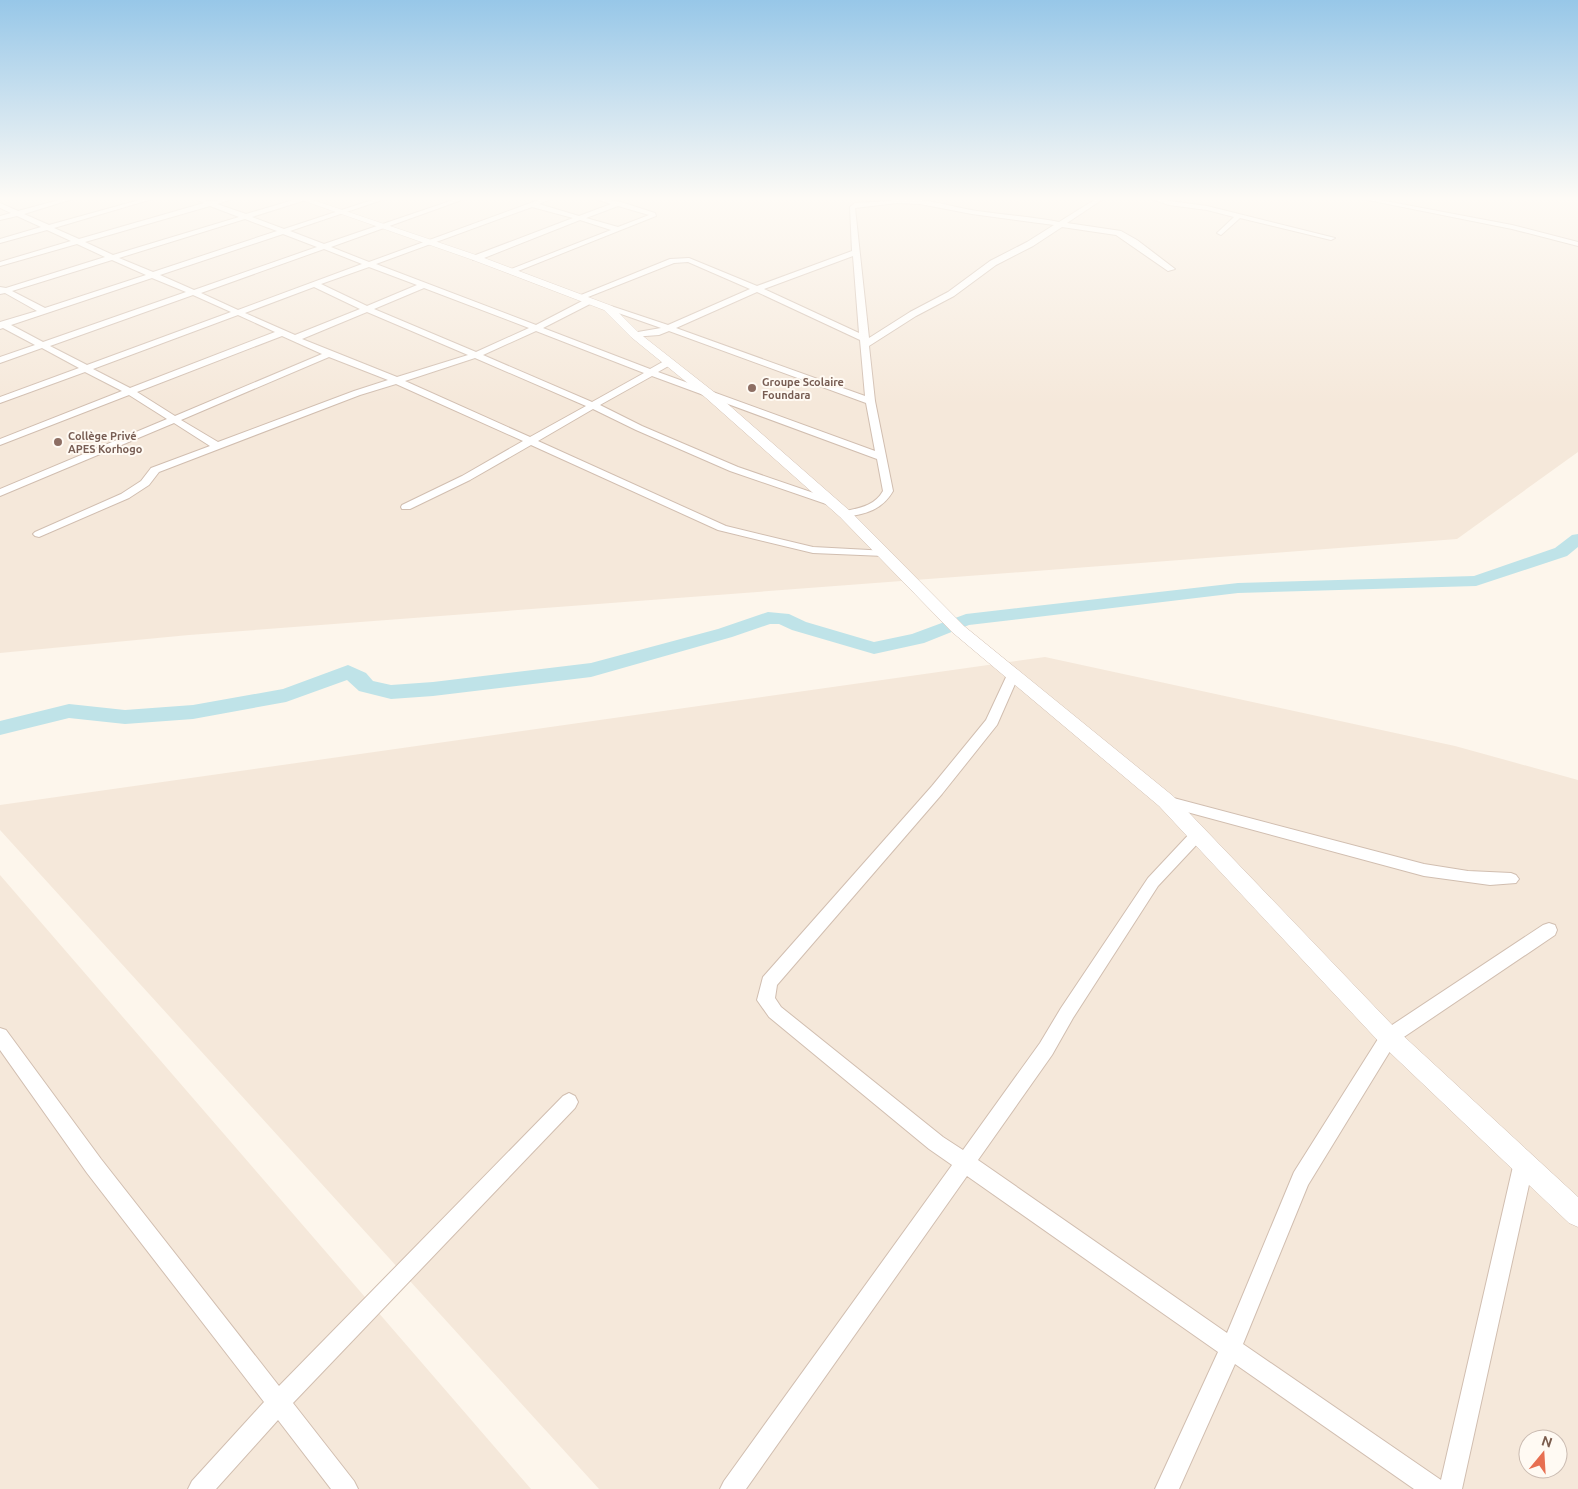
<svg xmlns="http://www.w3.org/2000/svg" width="1578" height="1489" font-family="Ubuntu,sans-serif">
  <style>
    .residential { fill: #f5e8da; fill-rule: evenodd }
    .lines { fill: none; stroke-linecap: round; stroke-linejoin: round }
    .river { fill: #bfe3e8; fill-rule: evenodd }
    .minor-casing { stroke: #d1beb0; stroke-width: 2 }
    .tertiary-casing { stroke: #d1beb0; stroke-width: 1 }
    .minor { fill: #fff; fill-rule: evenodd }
    .tertiary { fill: #fff; fill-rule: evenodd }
    .education-dot { fill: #8d6e63; stroke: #fffaf3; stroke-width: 2 }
    .labels { text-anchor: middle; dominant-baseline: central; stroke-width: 4; stroke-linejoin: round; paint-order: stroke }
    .far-education-label { font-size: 11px; font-weight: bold; fill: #785e54; stroke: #fffaf3; text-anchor: start }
  </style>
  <rect width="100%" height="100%" fill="#fdf6ec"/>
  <!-- residential -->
  <path class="residential" d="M0,197H1578V452L1457,539L189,635L0,653Z
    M1045,657L1455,746L1578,780V1489H599L0,830V805ZM1528,1439H1558V1469H1528Z
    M0,875L531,1489H0Z"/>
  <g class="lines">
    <!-- river -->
    <path class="river" d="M1578,534V547L1567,556L1476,586L1238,593L969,625L924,643L874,654L792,630L779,624H770L732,637L591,677L433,696L391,699L359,691L347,680L286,702L193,719L125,724L69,718L0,735V721L69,704L125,710L193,705L283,689L348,665L366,673L373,681L391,685L433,682L591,663L718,629L768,612L789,614L806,622L874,642L912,634L966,614L1238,583L1474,576L1555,548L1572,535Z"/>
    <!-- minor casing -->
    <g class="minor-casing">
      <path id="minor" d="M70,197H79L24,214L49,225L150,197H159L54,228L79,239L204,203L191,197C198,197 204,201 211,201C219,201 228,197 236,197L235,198L217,204L246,214L304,197H313L312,198L252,217L284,229L381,197H389L388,198L290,231L324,244L462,197H470L331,247L369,262L547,197H555L539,204L579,216L611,204L593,198L592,197L621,202L655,213L656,216L513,273L506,271L611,230L580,220L479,260H473V256L573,218L532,207L376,264L536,325L586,299H592V303L543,328L650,369L666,360H672V364L658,372L875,451L866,403L669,331L659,335L632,337V333L661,328L604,308L611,306L668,325L750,289L688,262L674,263L583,299L576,297L670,259L689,258L757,286L852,251L850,207L855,203L891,201C906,193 953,207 971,210C1001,215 1030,216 1059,222L1099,197H1106L1067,223L1121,231L1137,240L1175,269L1168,271L1116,235L1062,227L1033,246L996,265L954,296L916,316L869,346L875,401L893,491C882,510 866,514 845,517L840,514L841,512C858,508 874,507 883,491L877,459L652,376L600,405L642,426L738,467L837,501L838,503L837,505H829L730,471L636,430L593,409L538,441L726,526L813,547L888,551L890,553L888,555L884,556L813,553L718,530L531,445L470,480L410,509H402L401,507L402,505L462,476L523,441L396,384L360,395L159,472L149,485L129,498L39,537L35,536L33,534L35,532L121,494L141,481L151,468L210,446L174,423L0,496V489L167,419L129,395L0,445V439L122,391L85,372L0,403V397L79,368L42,348L0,363V357L35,345L3,328L0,329V322L37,311L5,293L0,294V287L6,288L105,257L77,244L0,266V262L71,241L47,230L0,243V239L41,227L17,216L0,220V216L11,213L0,208V203L18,211ZM897,203L920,204L972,214L1054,225L1027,242L990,261L948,292L910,312L869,338L855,208ZM210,206L239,217L113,255L85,242ZM618,206L649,215L618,227L586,218ZM245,219L277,231L153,272L119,258ZM283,234L317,247L194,290L160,275ZM324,249L362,264L238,310L201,293ZM853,256L859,333L764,289ZM112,260L146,275L45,308L12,291ZM369,267L417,285L367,306L321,284ZM152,278L186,292L43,342L11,325ZM314,287L360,309L295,335L245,313ZM424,288L529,328L476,352L374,309ZM757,292L860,340L865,396L676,328ZM193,295L231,312L87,365L50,346ZM367,312L468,355L397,377L302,339ZM238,315L275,332L130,388L93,369ZM536,331L644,373L592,402L483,355ZM282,336L322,354L175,416L137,392ZM329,357L388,380L354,391L218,442L181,420ZM475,358L586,406L530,437L405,381Z
        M1146,197H1155L1170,201L1207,206L1335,238L1331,240L1240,218L1221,235L1217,233L1234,217L1207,210L1169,205Z
        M1353,197H1364L1512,225L1578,242V246L1512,229Z
        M1013,671L1019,675L997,725L942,794L777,985L775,998L781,1007L943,1137L963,1150L1040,1043L1061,1008L1148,878L1192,831L1197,829L1202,831L1204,835L1202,839L1158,886L1073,1018L1052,1055L978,1160L1227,1333L1294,1172L1383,1031L1543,925L1549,923L1555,925L1557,930L1555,935L1395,1043L1308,1185L1243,1344L1441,1480L1514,1162L1517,1155L1524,1153L1531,1155L1534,1162L1462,1489H1414L1235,1364L1179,1489H1155L1218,1352L967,1176L746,1489H720L724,1481L952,1165L929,1149L769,1017L757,1000L763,977L932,786L986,720L1007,675Z
        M1166,796L1424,864L1468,871L1511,873L1516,875L1519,879L1516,883L1490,885L1424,876L1161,805L1159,801L1161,797Z
        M0,1028L6,1030L101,1159L279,1386L563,1096L569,1093L575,1096L578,1102L575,1108L293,1403L354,1481L358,1489H331L278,1420L216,1489H188L192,1481L264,1402L87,1173L0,1050Z"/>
    </g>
    <!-- tertiary casing -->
    <g class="tertiary-casing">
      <path id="tertiary" d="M293,197H304L479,256L612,306L639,333L714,392L850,511L964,626L1173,796L1397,1030L1578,1197V1227L1569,1223L1381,1044L1159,806L952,632L840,517L706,398L631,337L604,310L473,260Z"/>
    </g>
    <!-- minor -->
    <use href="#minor" class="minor"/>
    <!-- tertiary -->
    <use href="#tertiary" class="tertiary"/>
  </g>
  <!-- sky -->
  <linearGradient id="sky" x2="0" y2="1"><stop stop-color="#97c7e8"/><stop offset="0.49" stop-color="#fefbf6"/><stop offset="1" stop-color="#fefbf6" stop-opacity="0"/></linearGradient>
  <rect width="1578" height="405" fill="url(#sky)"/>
  <!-- markers -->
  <g class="education-dot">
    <circle cx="752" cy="388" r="5"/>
    <circle cx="58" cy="442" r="5"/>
  </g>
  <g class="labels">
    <!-- far-education labels -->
    <g class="far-education-label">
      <text x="762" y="382">Groupe Scolaire<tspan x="762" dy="13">Foundara</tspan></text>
      <text x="68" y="436">Collège Privé<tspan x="68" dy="13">APES Korhogo</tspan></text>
    </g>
  </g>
  <!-- north arrow -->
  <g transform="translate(1543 1454) rotate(18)"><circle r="24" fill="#fffaf3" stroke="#cabbb1"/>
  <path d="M0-4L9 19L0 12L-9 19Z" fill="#e76f51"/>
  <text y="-8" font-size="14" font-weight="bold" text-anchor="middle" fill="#7a5c4d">N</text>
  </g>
</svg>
